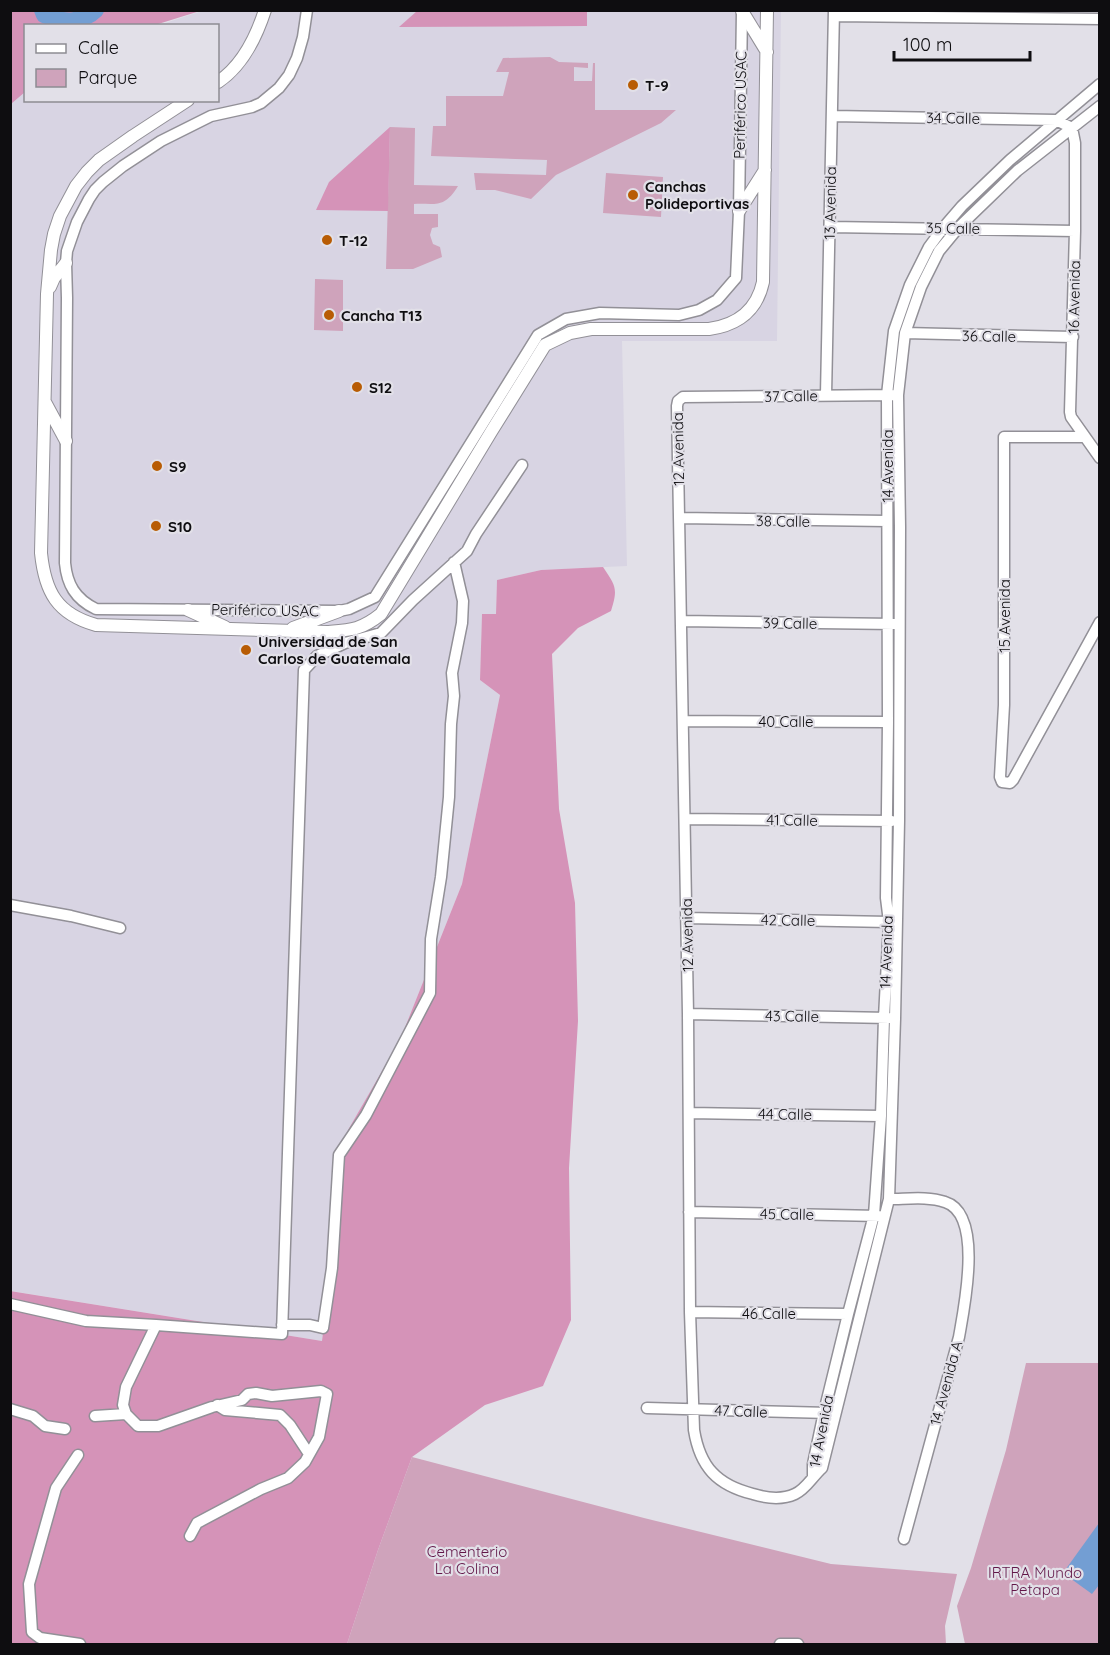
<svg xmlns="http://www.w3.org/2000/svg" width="1110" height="1655" font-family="Quicksand,sans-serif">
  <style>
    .built { fill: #d8d4e3 }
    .green { fill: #cfa3bb }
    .forest { fill: #d593b8 }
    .water { fill: #739ed3 }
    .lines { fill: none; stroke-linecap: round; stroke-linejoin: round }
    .river { stroke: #739ed3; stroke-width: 16 }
    .minor-casing { stroke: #929097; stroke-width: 13 }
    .tertiary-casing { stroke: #929097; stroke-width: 14 }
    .minor { stroke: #fff; stroke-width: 10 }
    .tertiary { stroke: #fff; stroke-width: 12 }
    .poi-dot { fill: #b85c04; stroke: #e2e0e8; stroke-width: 2 }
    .labels { text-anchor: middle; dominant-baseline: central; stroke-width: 4.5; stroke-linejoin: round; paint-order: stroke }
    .poi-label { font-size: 15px; font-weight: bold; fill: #0e0d10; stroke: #e2e0e8; text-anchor: start }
    .street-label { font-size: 15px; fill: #0e0d10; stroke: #e2e0e8 }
    .park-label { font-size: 15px; fill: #621648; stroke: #e2e0e8 }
  </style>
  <rect width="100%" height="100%" fill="#e2e0e8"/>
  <!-- built -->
  <path class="built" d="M202,11H781L777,341H622L627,566L541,570L497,580L496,614H482L480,680L500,695L462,884L400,1040L348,1130L322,1341L11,1291V104L25,92L26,100H218V26L159,25Z"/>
  <!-- green -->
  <path class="green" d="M550,57L559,62L588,63V68L574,67V81H592L593,63H595V110H676L661,123L556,175L531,199L495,190H476L474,173L546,175L547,160L431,156L433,126H446V96H503L509,72H496L503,58Z
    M390,127L415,128L414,185L458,186C444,209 436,203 414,204V214H438V227L432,228L430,235L433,244L440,247L442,257L413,269H386Z
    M606,173L663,177L661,217L603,213Z
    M315,279L343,280V331L314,330Z
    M1026,1363H1099V1644H965L957,1606L971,1568L1006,1450Z
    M412,1457L644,1518L831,1564L957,1574L945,1626L946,1644H347L378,1550Z"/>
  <!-- forest -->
  <path class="forest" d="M11,10H200V11L155,25L26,26L25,92L11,104Z
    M417,11H587V26L399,27Z
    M390,127L388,211L316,210L329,182Z
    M603,567C616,586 618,589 611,611L578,628L552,654L559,809L575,903L578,1021L569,1168L571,1320L543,1386L485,1405L412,1457L378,1550L347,1644H11L10,1291L322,1341L348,1130L400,1040L462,884L500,695L480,680L482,614H496L497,580L541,570Z"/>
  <!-- water -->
  <path class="water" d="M1099,1523V1585L1092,1594L1063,1573Z"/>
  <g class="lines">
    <!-- river -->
    <path class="river" d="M42,10L44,15C61,22 82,24 96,10"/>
    <!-- minor casing -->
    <g class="minor-casing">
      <path id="minor" d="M307,10L303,37L297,58L289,75L279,88L261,103L252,107L211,116L161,141L123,166L103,182L95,190L89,199L77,222L67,251L66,263L67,298L65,563C67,584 75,599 96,609L339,611L349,609L375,597L538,335L566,319L600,313L679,315L699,310L717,300L736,278L739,211L742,11
        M834,16L1100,19
        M832,116L1056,120L1072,128L1075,143V231L1070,412L1071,417L1100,458
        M830,227L1075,231
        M905,333L1073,337
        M826,395L834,10
        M898,395L683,397L678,401L677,406L688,1014L690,1312L694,1430C700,1467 717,1485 753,1494C766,1498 782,1500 795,1494C806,1489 812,1477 822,1468L889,1199L895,1019L899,821L900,527L898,395L905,333L921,287L939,251L958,228L1017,171L1100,106
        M1085,437H1004V705L1000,777L1002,782L1010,783L1013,780L1100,622
        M680,518L887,521
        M682,621L895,624
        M684,721L888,722
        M685,819L892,821
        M10,905L71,916L120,928
        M686,918L889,922
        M688,1014L889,1018
        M689,1113L881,1116
        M889,1199C907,1199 928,1196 945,1202C984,1214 964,1308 959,1337L904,1539
        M689,1212L879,1216
        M10,1304L86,1321L156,1325
        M690,1312L848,1314
        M282,1325H310L323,1328L332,1268L339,1155L366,1115L430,993L431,939L441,877L449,797L451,724L454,696L452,673L462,623L463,601L454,562
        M217,1405L225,1410L280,1415L290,1425L309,1454
        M647,1408L829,1413
        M10,1409L33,1416L45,1426L65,1429
        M126,1414L138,1426H158L212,1407L242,1400L248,1394L256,1393L272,1396L321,1391L327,1394L319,1437L305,1462L288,1478L261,1489L197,1523L190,1536
        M95,1416L126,1414L123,1405L126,1387L156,1325L282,1334L304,670L317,656L345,643L381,633L413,600L467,551L476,534L522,465
        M78,1455L56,1488L29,1584L32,1632L40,1638L80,1644
        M813,1476V1464L824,1412L848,1314L874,1215L881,1116L884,1018L889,922L886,898L888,722L887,395L894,331L910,285L929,247L943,228L962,206L1010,160L1100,84
        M780,1644H798"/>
    </g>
    <!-- tertiary casing -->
    <g class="tertiary-casing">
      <path id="tertiary" d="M742,11L767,52
        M218,82C242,66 256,38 265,10
        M188,100L133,136L99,160L87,172L76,186L60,216L54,234L51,250L47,294L41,553C45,592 57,614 96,625L327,632C351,630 361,630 381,614L491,432L545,345L570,333L591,329H709C738,325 757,310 763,282L767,10
        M739,211L765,170
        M50,287L54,278L66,263
        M45,402L66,441
        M188,610L225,627
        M293,628L339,611"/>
    </g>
    <!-- minor -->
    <use href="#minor" class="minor"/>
    <!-- tertiary -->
    <use href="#tertiary" class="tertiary"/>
  </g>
  <!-- markers -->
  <g class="poi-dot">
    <circle cx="633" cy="85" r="6"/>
    <circle cx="633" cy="195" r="6"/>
    <circle cx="327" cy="240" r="6"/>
    <circle cx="329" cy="315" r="6"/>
    <circle cx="357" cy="387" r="6"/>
    <circle cx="157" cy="466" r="6"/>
    <circle cx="156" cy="526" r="6"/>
    <circle cx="246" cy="650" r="6"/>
  </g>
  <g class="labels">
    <!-- poi labels -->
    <g class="poi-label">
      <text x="645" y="85">T-9</text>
      <text x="645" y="186">Canchas<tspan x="645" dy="17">Polideportivas</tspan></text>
      <text x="339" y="240">T-12</text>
      <text x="341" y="315">Cancha T13</text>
      <text x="369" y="387">S12</text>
      <text x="169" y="466">S9</text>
      <text x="168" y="526">S10</text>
      <text x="258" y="641">Universidad de San<tspan x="258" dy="17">Carlos de Guatemala</tspan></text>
    </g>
    <!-- street labels -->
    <g class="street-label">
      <text transform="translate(740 105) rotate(-89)">Periférico USAC</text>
      <text transform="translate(953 118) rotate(1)">34 Calle</text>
      <text transform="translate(830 203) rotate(-89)">13 Avenida</text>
      <text transform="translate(953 228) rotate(1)">35 Calle</text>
      <text transform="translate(1074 297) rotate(-89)">16 Avenida</text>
      <text transform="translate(989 336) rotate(1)">36 Calle</text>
      <text transform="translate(791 396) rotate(-1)">37 Calle</text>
      <text transform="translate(678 449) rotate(-91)">12 Avenida</text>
      <text transform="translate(887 466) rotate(-90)">14 Avenida</text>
      <text transform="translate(783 521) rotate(1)">38 Calle</text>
      <text transform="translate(265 610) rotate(1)">Periférico USAC</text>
      <text transform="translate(1004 616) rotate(-90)">15 Avenida</text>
      <text transform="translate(790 623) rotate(1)">39 Calle</text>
      <text x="786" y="721">40 Calle</text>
      <text transform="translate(792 820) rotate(1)">41 Calle</text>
      <text transform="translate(788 920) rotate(1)">42 Calle</text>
      <text transform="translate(687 935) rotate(-91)">12 Avenida</text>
      <text transform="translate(886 952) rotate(-88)">14 Avenida</text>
      <text transform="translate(792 1016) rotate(1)">43 Calle</text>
      <text transform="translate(785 1114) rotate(1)">44 Calle</text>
      <text transform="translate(787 1214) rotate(1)">45 Calle</text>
      <text x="769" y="1313">46 Calle</text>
      <text transform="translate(946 1383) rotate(-75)">14 Avenida A</text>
      <text transform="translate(741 1411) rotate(2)">47 Calle</text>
      <text transform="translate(821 1431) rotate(-79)">14 Avenida</text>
    </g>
    <!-- park labels -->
    <g class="park-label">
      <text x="467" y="1551">Cementerio<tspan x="467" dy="17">La Colina</tspan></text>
      <text x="1035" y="1572">IRTRA Mundo<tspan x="1035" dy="17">Petapa</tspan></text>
    </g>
  </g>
  <!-- border -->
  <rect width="1110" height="1655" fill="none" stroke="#0e0d10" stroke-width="24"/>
  <!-- legend -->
  <rect x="24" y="24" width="195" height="78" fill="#e2e0e8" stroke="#8d8c92" stroke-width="1.5"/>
  <rect x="36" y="44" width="30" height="9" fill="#ffffff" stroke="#8d8c92" stroke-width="1.5"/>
  <text x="78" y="54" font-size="18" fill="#0e0d10">Calle</text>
  <rect x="36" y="69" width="30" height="18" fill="#cfa3bb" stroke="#8d8c92" stroke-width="1.5"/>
  <text x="78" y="84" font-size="18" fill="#0e0d10">Parque</text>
  <!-- scale -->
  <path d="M894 51v9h136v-9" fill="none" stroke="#0e0d10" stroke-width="3"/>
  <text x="903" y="51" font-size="18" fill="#0e0d10" stroke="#e2e0e8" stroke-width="4.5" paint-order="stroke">100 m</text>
</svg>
